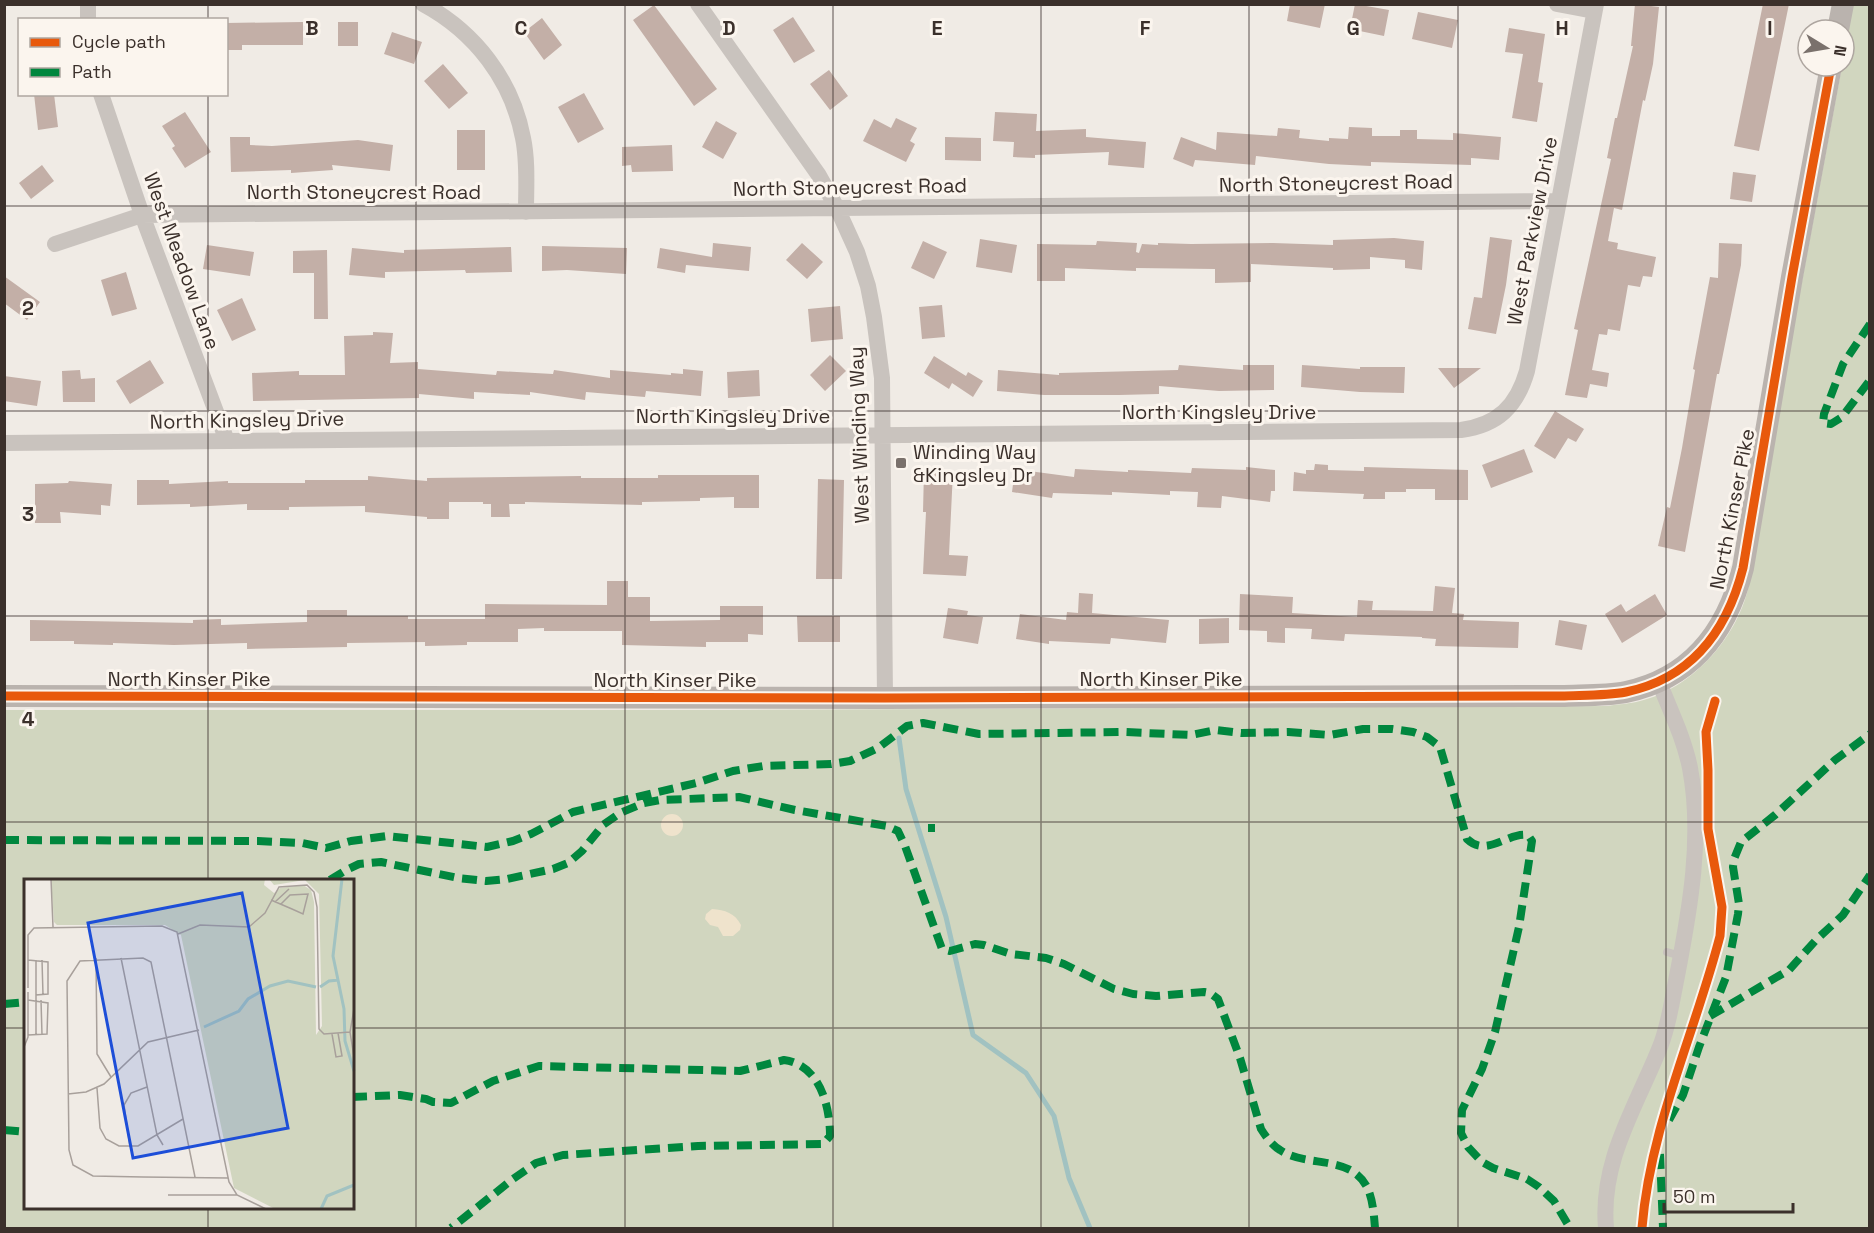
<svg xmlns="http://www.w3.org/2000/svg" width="1874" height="1233" font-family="'Space Grotesk',sans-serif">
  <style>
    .green { fill: #d1d6bf; fill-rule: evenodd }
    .sand { fill: #efe3cc }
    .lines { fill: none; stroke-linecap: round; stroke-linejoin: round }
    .stream { stroke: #a1c2c1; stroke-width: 5 }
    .building { fill: #c3afa7 }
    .lane { stroke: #c9c3be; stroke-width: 8 }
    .street { stroke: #c9c3be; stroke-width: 16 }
    .secondary { stroke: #bab3ae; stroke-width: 22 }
    .quiet { stroke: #00873e; stroke-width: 8; stroke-dasharray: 15 8; stroke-linecap: butt }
    .cycleway-casing { stroke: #fbf5ee; stroke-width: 13 }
    .cycleway { stroke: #e8590c; stroke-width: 9 }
    .grid { fill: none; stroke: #3b302b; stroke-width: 1.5; stroke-opacity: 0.55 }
    .poi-dot { fill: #7a716c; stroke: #fbf5ee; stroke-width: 2 }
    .labels { text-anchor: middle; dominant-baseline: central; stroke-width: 6; stroke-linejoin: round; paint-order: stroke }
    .street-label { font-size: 20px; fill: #3b302b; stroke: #fbf5ee }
    .poi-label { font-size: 20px; fill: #3b302b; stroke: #fbf5ee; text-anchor: start }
    .inset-river { fill: none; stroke: #a1c2c1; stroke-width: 3 }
    .inset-road { fill: none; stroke: #a8a09b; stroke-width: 1.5 }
    .view { fill: #1d4ed8; fill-opacity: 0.15; stroke: #1d4ed8; stroke-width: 3 }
    .inset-edge { fill: none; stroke: #3b302b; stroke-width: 3 }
    .grid-label { font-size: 20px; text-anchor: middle; font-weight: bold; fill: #3b302b; stroke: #fbf5ee; stroke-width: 6; stroke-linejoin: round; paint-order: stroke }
  </style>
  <rect width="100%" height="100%" fill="#f0ebe5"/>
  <!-- green -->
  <path class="green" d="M1853,5H1869V1228H5L4,710H727L1608,706C1619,704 1630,704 1640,701C1691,689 1736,639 1748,589C1750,582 1749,574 1749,566L1842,66H1844V55ZM26,880H352V1208H26Z"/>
  <!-- sand -->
  <path class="sand" d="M661 825a11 11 0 1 1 22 0a11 11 0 1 1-22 0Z
    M712,909C725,910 735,913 741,925L740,930L733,936H723L718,927L710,925L705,919L706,914Z"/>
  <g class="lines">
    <!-- stream -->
    <path class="stream" d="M899,738L906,789L946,917L973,1035L1026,1073L1054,1116L1069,1178L1090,1228"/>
  </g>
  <!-- building -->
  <path class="building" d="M1290,4H1325L1320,28L1287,21Z
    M1355,4L1389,10L1384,36L1350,29Z
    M1635,4L1659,7L1653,64L1645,101L1643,100L1622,210L1614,208L1608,241L1618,243L1617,249L1656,257L1652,277L1643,276L1640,287L1628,285L1620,331L1608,329L1607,335L1599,334L1592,370L1609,373L1607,387L1590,384L1587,398L1565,395L1578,330L1574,329L1611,159L1607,158L1615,118H1617L1633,46H1631Z
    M1763,4H1789L1759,151L1734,146Z
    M654,5L717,89L694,106L633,20Z
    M1418,12L1458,20L1452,48L1412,39Z
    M793,17L815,51L794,63L773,30Z
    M542,18L562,45L544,60L524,32Z
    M303,22V45H242V50H226V23Z
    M338,22H358V46H338Z
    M1509,28L1545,34L1538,82L1543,83L1537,122L1512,118L1523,54L1505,52Z
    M392,32L422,42L414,64L384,54Z
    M443,64L468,93L449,109L424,81Z
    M829,70L848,96L830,110L810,84Z
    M584,93L604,129L578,143L558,107Z
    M34,94H54L58,127L38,130Z
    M185,112L211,152L185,168L172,148L175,146L162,126Z
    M995,112L1037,114L1036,131L1086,129V137L1146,142L1144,168L1108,165L1109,152L1035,155V158L1013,157L1014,142L993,141Z
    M896,118L917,128L910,141L915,144L906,162L863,141L874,119L891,128Z
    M716,121L737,133L723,159L702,147Z
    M1349,127L1372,128V136H1400V130H1417V139L1453,140V133L1501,137L1499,160L1471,158V165L1371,162V166L1329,164L1256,156L1255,165L1195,160L1193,167L1173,159L1181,137L1216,150L1217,132L1277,136L1278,128L1300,130L1299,138L1329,141V138L1348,139Z
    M457,130H485V170H457Z
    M230,137H250V145L272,146L358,140L393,145L390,171L332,165L333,170L291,173V170L231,172Z
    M945,137L981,138V161L945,160Z
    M672,145L673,171L632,172L631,165L622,166V147Z
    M42,165L54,181L31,199L19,183Z
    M1733,172L1756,175L1752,202L1730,199Z
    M1490,237L1512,240L1506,285L1496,334L1468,329L1474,297L1482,298Z
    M1394,238L1424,241L1422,270L1405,268V260L1370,257V269L1333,270V268L1251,264V282L1215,283V269L1136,268V271L1065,268V281H1037V244L1096,245L1097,241L1137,243L1136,252L1139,253L1142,244L1158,245V243L1191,244L1273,243L1333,245V240Z
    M980,239L1017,245L1012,273L976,267Z
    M923,241L947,252L934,279L911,268Z
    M713,243L751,247L749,271L686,265L685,273L657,268L660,248L712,257Z
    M802,243L823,262L807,279L786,260Z
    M1719,243L1742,244L1741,265L1719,374H1717L1685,552L1658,546L1667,507L1670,508L1682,448L1695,370L1693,369L1710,277L1718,278Z
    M207,245L254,252L250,276L203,269Z
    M542,246L627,248L626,274L567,270L542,271Z
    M511,247L512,272L466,273L465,270L385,272V278L349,275L352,248L404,253V250Z
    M327,250L328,319H314V273H293V251Z
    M126,272L137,309L112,316L101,280Z
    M4,276L40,302L27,320L4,303Z
    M242,298L256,330L232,341L217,310Z
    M942,305L945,337L922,339L919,307Z
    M840,306L843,339L811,342L808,309Z
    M373,332L393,333L390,363L418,362V369L496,375L497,371L553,374L554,370L610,378V370L671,375V373L683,374V369L703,371L701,396L646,391L645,397L586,392L585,400L530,392V395L474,392V399L419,394V398L253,401L252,373L299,371V375H345L344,336L373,335Z
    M830,355L846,371L825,391L810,375Z
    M934,356L966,376L968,372L983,381L973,397L952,383L949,389L924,373Z
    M150,360L164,383L130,404L116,381Z
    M1179,365L1243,370V365H1274V390L1219,391L1159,386V394L1119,395H1044L997,391L998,370L1059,375V373L1178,370Z
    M1302,365L1360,369V367H1405L1404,393L1360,392L1301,387Z
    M1438,368H1481L1454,388Z
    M80,370L81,379L95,378V402H63L62,371Z
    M759,370L760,396L728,398L727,372Z
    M4,376L41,381L37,406L4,401Z
    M1555,411L1584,429L1576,442L1568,438L1555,459L1534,446Z
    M1524,449L1533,472L1491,488L1482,465Z
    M1315,464L1328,465V470L1364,471V467L1468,470V500H1435V489H1406V492H1385V499H1363L1364,494L1293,491L1294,472L1306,474V470H1314Z
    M1246,467L1275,470V491H1271L1270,502L1222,496L1221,508L1197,507L1198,492L1170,491V495L1112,492V495L1053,493L1052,498L1012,492L1015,469L1074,477L1075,469L1128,472V470L1191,473L1192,468L1246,470Z
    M924,470L953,471L949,555L968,556L966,576L923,574L926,512H923Z
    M658,475H759V508H734V497L700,498V501L642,502V505L525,502V504H509L510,517H491V504H483V502H449V519H427V517L365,512V506L289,507V510H247V504L190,507V504L137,505V480H169V484L228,481V483H305V480H368V476L427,481V478L581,476V478H658Z
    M818,479L844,480L842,579H816Z
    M69,481L112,484L110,506L101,505V515L60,512L61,523H35V484L68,483Z
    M607,581H628V597H650V621L720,620V606H763V635L748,634V642H706V647L622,645V631H544V628L518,629V642H467V645L425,646V642L347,643V647L247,649V643L174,645L113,643V645L74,644V641H30V620L193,623V620L221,619V625L307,622V610H347V616H408V619H485V604L607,605Z
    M1435,586L1455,588L1452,613L1464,614L1463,620L1519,622L1518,648L1435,646L1436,639L1422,638V637L1345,634L1344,641L1311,639L1312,629L1285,628V643L1267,642V631L1239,630L1240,594L1293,597L1292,613L1357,617L1358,600L1373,601L1372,610L1433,611Z
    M1079,593L1093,594L1092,613L1169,620L1166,643L1111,638L1110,644L1049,641V644L1016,639L1020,614L1066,620L1067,612L1078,613Z
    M1655,594L1667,615L1622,643L1605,614L1621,604L1626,612Z
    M948,608L968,611L967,615L983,617L978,644L943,638Z
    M797,616H840V642H798Z
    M1229,618V643L1199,644V619Z
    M1559,620L1587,625L1582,650L1555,645Z"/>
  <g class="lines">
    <!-- lane -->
    <path class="lane" d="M1667,952L1681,956"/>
    <!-- street -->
    <path class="street" d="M423,4C475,32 512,80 523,138C528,162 526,188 526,212
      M698,4L818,174L837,208L857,252L868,286L874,317L882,378L885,698
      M1557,4L1594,11
      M88,20V4
      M101,94L142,215L227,441
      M55,244L142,215L1559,201
      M4,443L1461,430C1498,425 1517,406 1527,371L1596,4
      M1606,1228C1600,1161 1636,1107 1660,1047C1669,1025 1672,1000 1677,976C1690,909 1703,836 1690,768C1684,738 1670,710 1659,682"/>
    <!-- secondary -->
    <path class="secondary" d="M1838,30L1843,4
      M4,696L885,698L1561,696C1582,695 1605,696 1626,692C1692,678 1727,631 1743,568L1792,277L1831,66"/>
    <!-- quiet -->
    <path class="quiet" d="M1870,324L1843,364L1824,414L1823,423L1831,424L1842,417L1870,380
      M928,828H935
      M4,840L258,841L302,843L326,848L351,841L387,836L487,847L513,841L531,834L573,812L696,783L733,771L763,766L831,764L850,761L878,748L907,726L923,723L979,734L1124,732L1191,735L1216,730L1241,733L1288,732L1330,735L1363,729H1392L1413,732L1427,737L1440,747L1467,839C1487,858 1507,832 1528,835L1532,841L1519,927L1495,1032L1482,1069L1462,1110L1461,1133L1468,1147L1482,1162L1493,1168L1527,1179L1539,1187L1554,1201L1570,1228
      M330,880L346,870L359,864L381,862L458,878L486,881L507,879L553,869L568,863L582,851L603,825L620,813L644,803L660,800L739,797L795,810L887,826L898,831L905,846L942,949L950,951L975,944L984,945L1011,954L1046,958L1064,964L1114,989L1133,994L1156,996L1204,992L1210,993L1218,999L1240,1058L1261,1129C1266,1137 1272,1145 1280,1150C1306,1168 1350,1154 1367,1187C1373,1199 1374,1216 1375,1228
      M4,1004L26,1002
      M1710,1016L1789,970L1816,940L1843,915L1870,875
      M352,1097L400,1095L426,1099L433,1102L451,1103L493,1081L539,1066L740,1071L784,1060C820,1065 830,1106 830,1136L823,1144L698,1146L563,1155L536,1163L513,1179L451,1228
      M1669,1120L1683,1095L1699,1047L1726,977L1738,914L1739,904L1733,867L1734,859L1741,842L1775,815L1835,760L1870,734
      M4,1130L26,1132
      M1660,1154L1663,1228"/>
    <!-- cycleway casing -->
    <g class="cycleway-casing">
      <path id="cycleway" d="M4,696L885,698L1561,696C1582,695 1605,696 1626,692C1692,678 1727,631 1743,568L1792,277L1831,66
        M1642,1228C1650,1127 1695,1033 1720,936L1722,907L1708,829V770L1706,732L1715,701"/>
    </g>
    <!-- cycleway -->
    <use href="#cycleway" class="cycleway"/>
  </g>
  <!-- grid -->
  <path class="grid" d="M208,4V20M416,4V1228M625,4V1228M833,4V1228M1041,4V1228M1249,4V1228M1458,4V1228M1666,4V1228M208,94V880M4,206H1870M4,411H1870M4,616H1870M4,822H1870M4,1028H26M352,1028H1870M208,1208V1228"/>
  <!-- markers -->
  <rect class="poi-dot" x="895" y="457" width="12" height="12" rx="3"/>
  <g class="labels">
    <!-- street labels -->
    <g class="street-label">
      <text transform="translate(1336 183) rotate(-1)">North Stoneycrest Road</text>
      <text transform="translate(850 187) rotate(-1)">North Stoneycrest Road</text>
      <text x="364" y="192">North Stoneycrest Road</text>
      <text transform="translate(1532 231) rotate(-79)">West Parkview Drive</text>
      <text transform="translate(182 261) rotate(70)">West Meadow Lane</text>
      <text x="1219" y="412">North Kingsley Drive</text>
      <text x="733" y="416">North Kingsley Drive</text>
      <text transform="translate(247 420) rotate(-1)">North Kingsley Drive</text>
      <text transform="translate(859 435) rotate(-92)">West Winding Way</text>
      <text transform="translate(1732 509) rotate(-79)">North Kinser Pike</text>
      <text x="189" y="679">North Kinser Pike</text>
      <text x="1161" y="679">North Kinser Pike</text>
      <text x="675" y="680">North Kinser Pike</text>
    </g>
    <!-- poi labels -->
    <g class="poi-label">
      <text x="913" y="452">Winding Way<tspan x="913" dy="23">&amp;Kingsley Dr</tspan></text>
    </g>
  </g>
  <!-- overview -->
  <g transform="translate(24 879)">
    <rect width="330" height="330" fill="#f0ebe5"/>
    <path d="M27,0H241L240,6L250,14L256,9L279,6L287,11L290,23L292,156L298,147L295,15L281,1L250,6L245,0H330V330H251L210,309L157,56L141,46H33L30,43Z" fill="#d1d6bf"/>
    <path class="inset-river" d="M318,0L309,77L320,130L321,162L330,192M296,108L305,102L315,101M180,148L215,132L224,120L246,107L264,102L292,108M297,330L303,317L330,306"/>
    <path class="inset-road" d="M27,0L29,48M247,21L268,30L279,35L284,15L266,16L257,25M251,23L265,10M154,55L176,46L225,48L241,34L255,8L283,6L290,13L293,28L295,150L300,155L326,153M72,79L73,175L87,198M97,79L133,256L139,266M4,81L24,83V115L12,116V156M18,81L19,116M4,109V56L10,49L138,47L153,53L205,303L213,316L242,330M12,116V81M17,121L18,156M330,130L326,153L330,178M308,155L312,178L318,177L314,154M4,156L23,155L24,124L4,121M0,168L4,158V113M73,209L76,249L82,260L95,267H114L159,240M44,215L62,213L80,205L124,163L175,151M106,268L100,226L107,214L123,208M171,298L127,83L119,79L56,82L43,102L45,271L49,286L69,297L119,298L204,299M144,316H213"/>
    <path class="view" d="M218,14L264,249L109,279L64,44Z"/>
    <rect width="330" height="330" class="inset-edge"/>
  </g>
  <g class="grid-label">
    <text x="312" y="35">B</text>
    <text x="521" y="35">C</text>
    <text x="729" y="35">D</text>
    <text x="937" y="35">E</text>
    <text x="1145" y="35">F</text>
    <text x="1353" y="35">G</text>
    <text x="1562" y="35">H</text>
    <text x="1770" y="35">I</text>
    <text x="28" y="315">2</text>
    <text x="28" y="521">3</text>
    <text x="28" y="726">4</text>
  </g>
  <!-- border -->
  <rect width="1874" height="1233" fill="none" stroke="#3b302b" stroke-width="12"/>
  <!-- legend -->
  <rect x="18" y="18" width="210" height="78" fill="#fbf5ee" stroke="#aea6a0" stroke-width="1.5"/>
  <rect x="30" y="38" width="30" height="9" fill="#e8590c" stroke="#aea6a0" stroke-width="1.5"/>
  <text x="72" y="48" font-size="18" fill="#3b302b">Cycle path</text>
  <rect x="30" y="68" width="30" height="9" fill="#00873e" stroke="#aea6a0" stroke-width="1.5"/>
  <text x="72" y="78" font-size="18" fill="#3b302b">Path</text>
  <!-- north arrow -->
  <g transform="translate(1826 48) rotate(101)"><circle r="28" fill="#fbf5ee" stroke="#aea6a0" stroke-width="1.5"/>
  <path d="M0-4.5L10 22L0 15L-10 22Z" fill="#7a716c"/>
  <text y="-9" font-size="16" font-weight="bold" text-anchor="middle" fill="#3b302b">N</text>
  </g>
  <!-- scale -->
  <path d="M1664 1203v9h129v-9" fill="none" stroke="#3b302b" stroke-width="3"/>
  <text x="1673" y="1203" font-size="18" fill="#3b302b" stroke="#fbf5ee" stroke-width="4.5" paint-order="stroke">50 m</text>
</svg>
